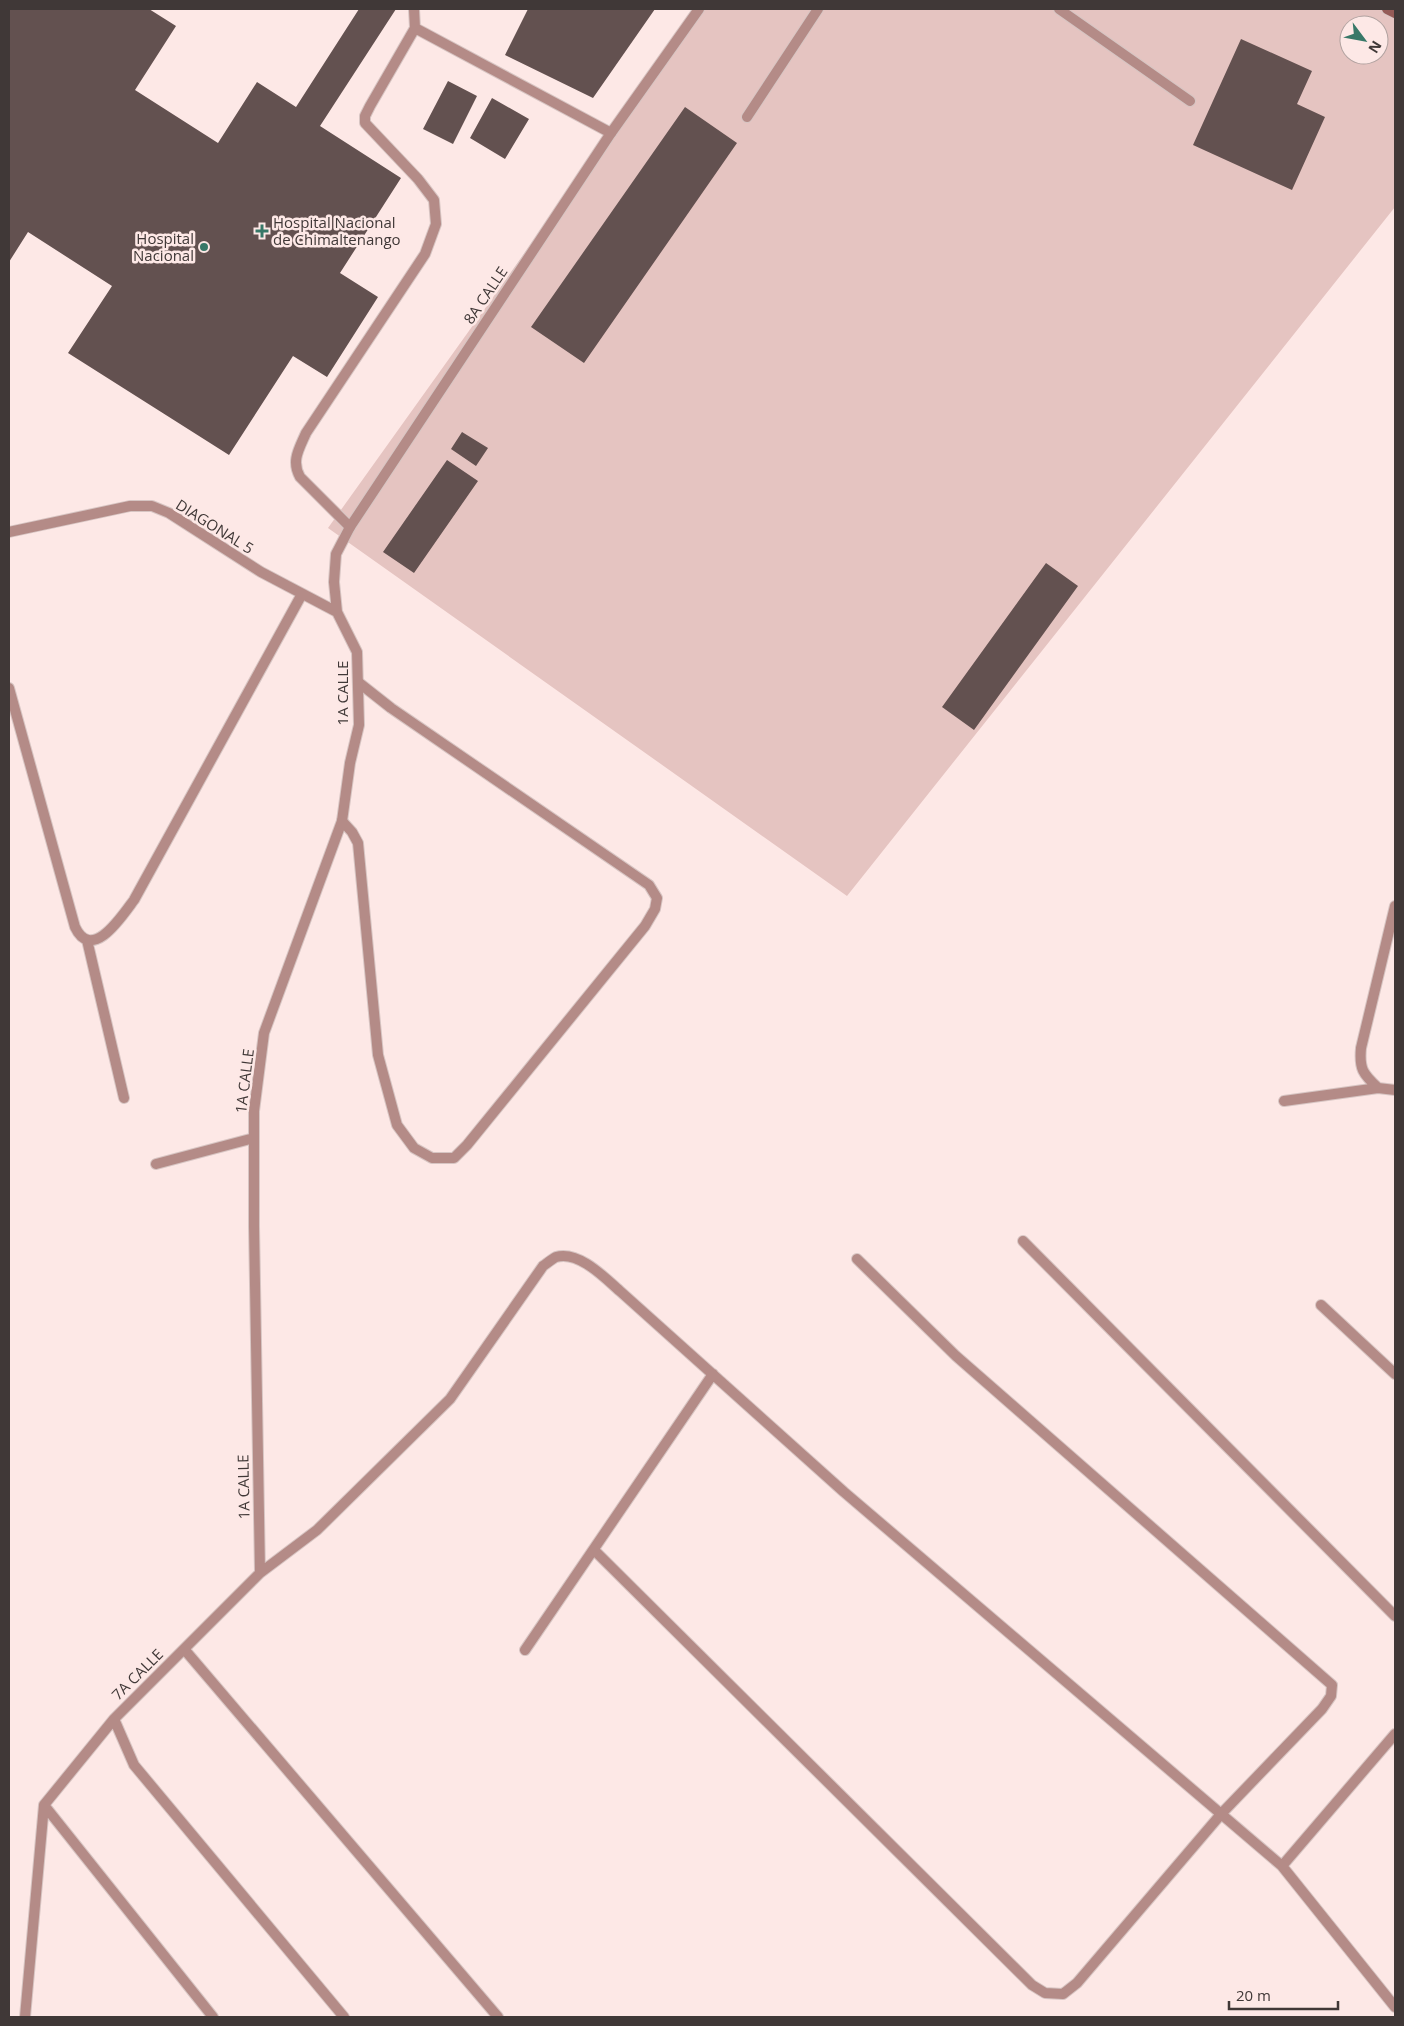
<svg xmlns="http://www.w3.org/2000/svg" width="1404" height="2026" font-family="'Open Sans',sans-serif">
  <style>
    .green { fill: #e5c4c1; fill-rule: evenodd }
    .building { fill: #635150 }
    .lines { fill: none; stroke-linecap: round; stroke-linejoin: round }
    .lane-casing { stroke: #d7c5c3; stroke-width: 12 }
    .street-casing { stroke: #d7c5c3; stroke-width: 12 }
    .secondary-casing { stroke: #d7c5c3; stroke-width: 12 }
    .lane { stroke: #b48b87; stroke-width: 10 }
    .street { stroke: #b48b87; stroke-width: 10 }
    .secondary { stroke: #955b57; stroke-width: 10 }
    .poi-dot { fill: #387868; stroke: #fde8e6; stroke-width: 2 }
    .labels { text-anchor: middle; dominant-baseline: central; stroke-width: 5; stroke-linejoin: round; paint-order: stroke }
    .poi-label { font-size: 15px; fill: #403837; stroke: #fde8e6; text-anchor: start }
    .street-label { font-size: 15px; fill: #403837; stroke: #fde8e6 }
  </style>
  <rect width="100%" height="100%" fill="#fde8e6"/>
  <!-- green -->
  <path class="green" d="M699,9H1387L1395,13V207L847,896L328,528ZM1349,25H1379V55H1349Z"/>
  <!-- building -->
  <path class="building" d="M9,9H149L176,26L135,90L218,143L257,82L296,107L359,9H396L320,126L401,178L340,273L378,297L327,377L293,356L229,455L68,353L112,286L28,232L9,262Z
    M528,9H655L593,98L505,55Z
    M1241,39L1312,71L1297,104L1325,117L1292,190L1193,145Z
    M448,81L477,96L453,144L423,129Z
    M492,98L529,119L505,159L470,138Z
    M685,107L737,143L584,363L531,327Z
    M462,432L488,448L476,466L451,449Z
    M447,460L478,481L414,573L383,552Z
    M1046,563L1078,586L974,730L942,707Z"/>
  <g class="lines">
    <!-- lane casing -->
    <g class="lane-casing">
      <path id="lane" d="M1059,9L1190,101
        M415,28L611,133
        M747,117L818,9
        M350,527L300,477C291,461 299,449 306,433L425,254L436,224L434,200L418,179L365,123V116L370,106L415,28L414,9
        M342,821L352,832L358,843L378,1055L397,1125L414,1148L432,1158H454L467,1145L645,926L655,909L657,898L649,885L391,708L358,682"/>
    </g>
    <!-- street casing -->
    <g class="street-casing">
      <path id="street" d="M9,532L130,506H152L169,513L261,572L337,612
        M9,688L75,927C92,963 122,916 134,900L302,594
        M87,940L124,1098
        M1378,1088C1363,1074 1359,1069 1361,1048L1395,906
        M1284,1101L1378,1088L1395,1090
        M156,1164L254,1138
        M1023,1241L1395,1616
        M1321,1305L1395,1374
        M594,1550L1032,1985L1045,1993L1063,1994L1077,1983L1222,1813L1322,1709L1331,1696L1332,1685L956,1356L857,1259
        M260,1573L254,1226V1111L264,1033L342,821L350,763L359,725L357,652L337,612L334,582L336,554L350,527L611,133L699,9
        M184,1649L498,2017
        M525,1650L713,1374
        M114,1719L134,1765L344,2017
        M44,1805L114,1719L260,1573L317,1530L450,1399L543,1266C546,1264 552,1259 556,1257C579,1250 606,1279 621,1292L844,1492L1282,1866L1395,2007
        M44,1805L213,2017
        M1282,1866L1395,1734
        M25,2017L44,1805"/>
    </g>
    <!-- secondary casing -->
    <g class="secondary-casing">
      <path id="secondary" d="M1387,9L1395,13"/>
    </g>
    <!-- lane -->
    <use href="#lane" class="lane"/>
    <!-- street -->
    <use href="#street" class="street"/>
    <!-- secondary -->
    <use href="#secondary" class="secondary"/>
  </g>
  <!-- markers -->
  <g class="poi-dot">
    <path d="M259.5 223.5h5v5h5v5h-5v5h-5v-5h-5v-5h5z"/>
    <circle cx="204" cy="247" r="5"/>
  </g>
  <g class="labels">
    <!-- poi labels -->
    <g class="poi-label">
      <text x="273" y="222">Hospital Nacional<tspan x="273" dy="17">de Chimaltenango</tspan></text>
      <text x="194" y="238" text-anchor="end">Hospital<tspan x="194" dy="17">Nacional</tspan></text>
    </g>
    <!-- street labels -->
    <g class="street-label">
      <text transform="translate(485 295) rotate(-56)">8A CALLE</text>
      <text transform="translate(215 526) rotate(32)">DIAGONAL 5</text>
      <text transform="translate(342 693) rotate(-90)">1A CALLE</text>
      <text transform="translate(244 1081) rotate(-83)">1A CALLE</text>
      <text transform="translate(243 1487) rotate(-91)">1A CALLE</text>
      <text transform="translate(137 1674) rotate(-45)">7A CALLE</text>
    </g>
  </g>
  <!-- border -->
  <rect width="1404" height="2026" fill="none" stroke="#403837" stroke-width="20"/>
  <!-- north arrow -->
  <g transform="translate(1364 40) rotate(122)"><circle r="24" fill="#fde8e6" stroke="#b1a2a0"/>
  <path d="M0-4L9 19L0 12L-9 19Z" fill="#387868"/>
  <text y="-8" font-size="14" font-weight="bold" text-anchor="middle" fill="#403837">N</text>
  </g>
  <!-- scale -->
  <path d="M1229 2001v8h109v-8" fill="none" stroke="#403837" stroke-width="2.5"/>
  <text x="1236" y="2001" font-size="15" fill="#403837" stroke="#fde8e6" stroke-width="4" paint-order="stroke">20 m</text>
</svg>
